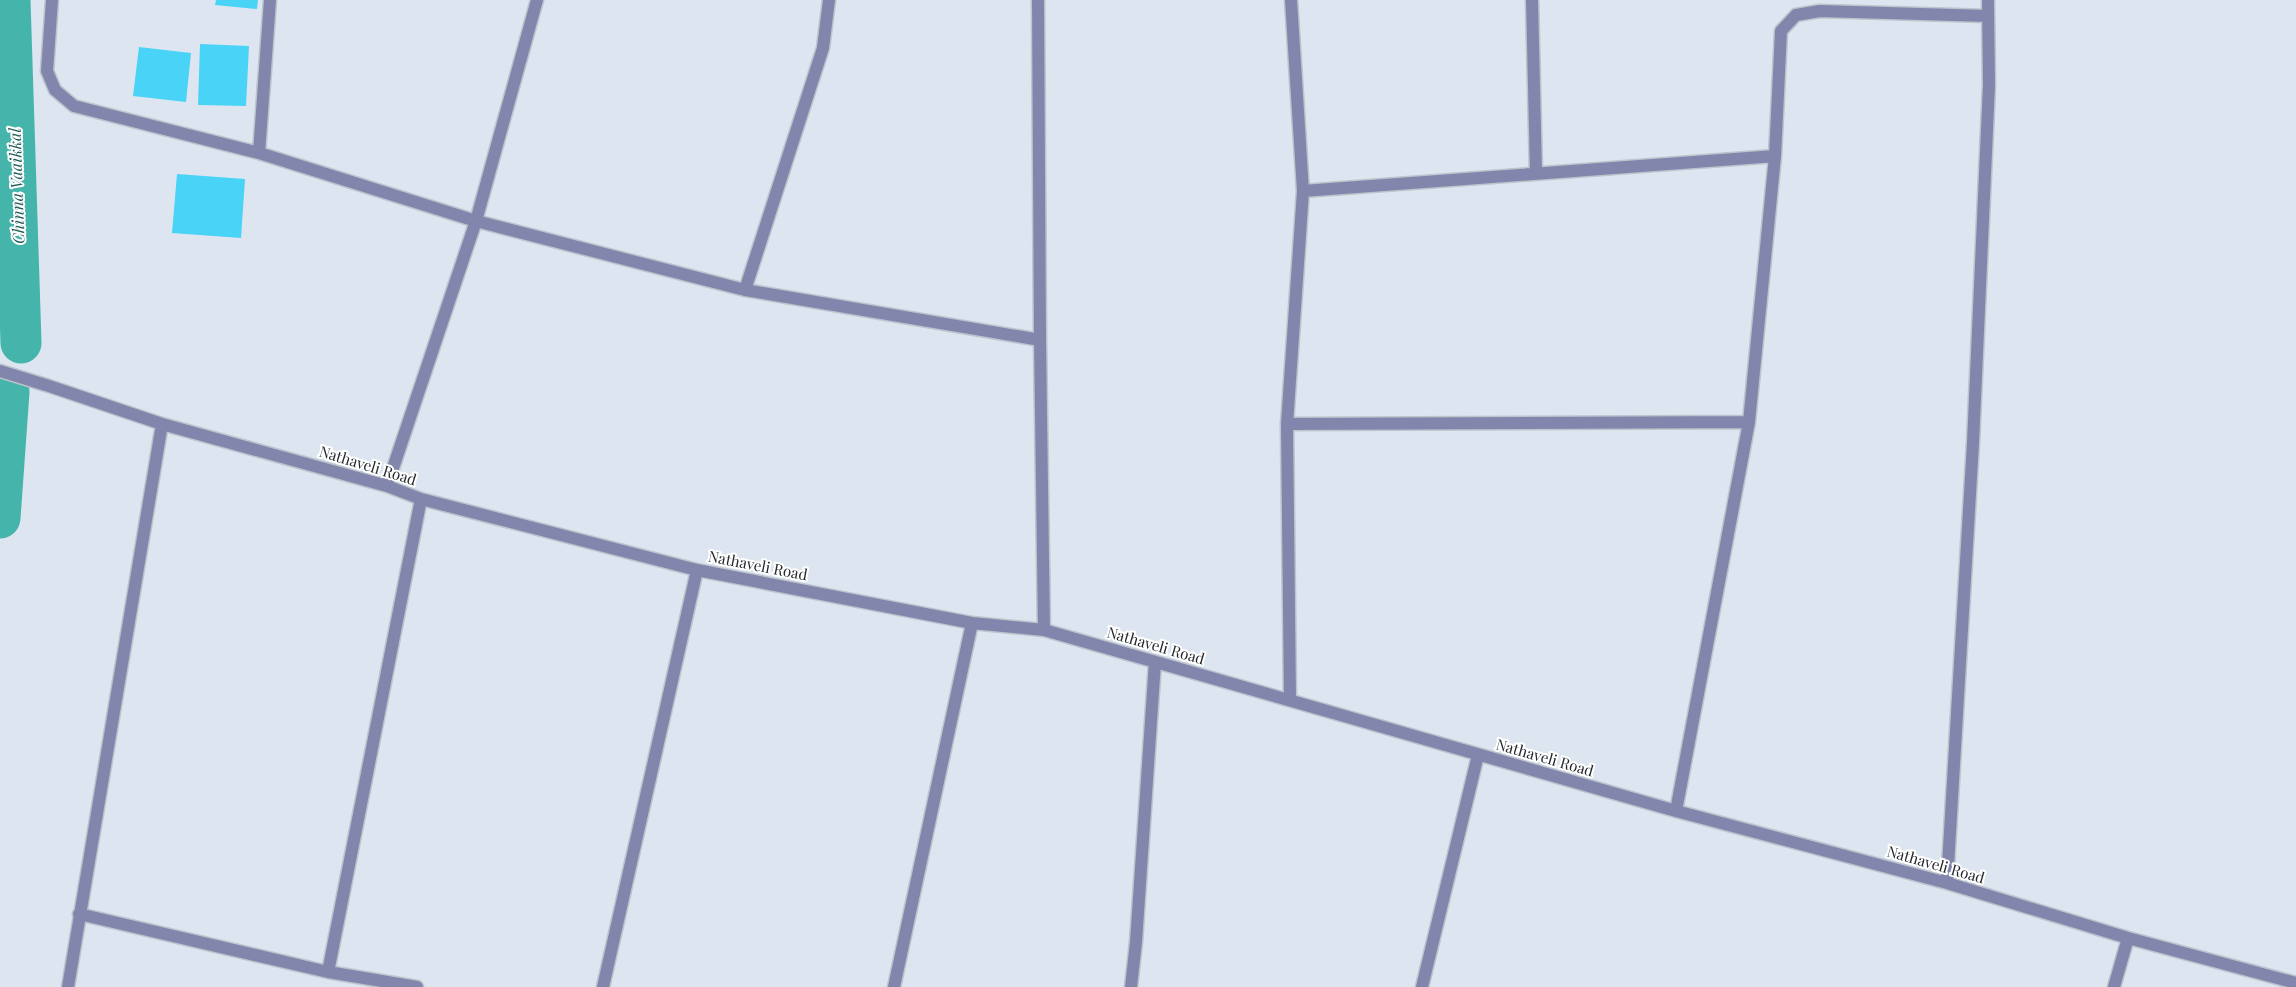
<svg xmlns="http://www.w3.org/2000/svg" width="2296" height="987" font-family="'Playfair Display',serif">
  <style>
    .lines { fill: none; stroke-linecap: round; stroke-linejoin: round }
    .canal { stroke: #45b5ac; stroke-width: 41 }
    .building { fill: #48d3f7 }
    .minor-casing { stroke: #bcc4cd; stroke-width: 15 }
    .minor { stroke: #8386ac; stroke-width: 12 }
    .labels { text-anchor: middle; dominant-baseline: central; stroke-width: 4; stroke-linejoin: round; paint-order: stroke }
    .street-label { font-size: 15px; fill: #24272b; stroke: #fff }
    .water-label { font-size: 16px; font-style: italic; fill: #1e5b57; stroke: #fff }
  </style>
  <rect width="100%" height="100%" fill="#dde6f0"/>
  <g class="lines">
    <!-- canal -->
    <path class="canal" d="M10,0L21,343
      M0,518L9,392"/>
  </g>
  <!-- building -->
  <path class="building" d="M216,0H258L257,9L215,5Z
    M200,44L249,46L246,106L198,105Z
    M139,47L191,53L186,102L133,96Z
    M177,174L245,179L241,238L172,233Z"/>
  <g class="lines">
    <!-- minor casing -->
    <g class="minor-casing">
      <path id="minor" d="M52,0L47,71L55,90L74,106L259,153L476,221L745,290L1040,340
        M1038,0L1040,340L1044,630
        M1532,0L1536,173
        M259,153L270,0
        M1303,191L1775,156
        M745,290L823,48L829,0
        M0,371L49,386L162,424L387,486L421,499L697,570L972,623L1044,630L1676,811L1947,883L2128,938L2296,983
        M1287,424L1749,422
        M387,486L476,221L537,0
        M1290,700L1287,424L1303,191L1291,0
        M1676,811L1749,422L1775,156L1781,31L1796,15L1820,11L1988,16
        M1947,883L1973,443L1989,85L1988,0
        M79,914L328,972L417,987
        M328,972L421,499
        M68,987L162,424
        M603,987L697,570
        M894,987L972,623
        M1131,987L1136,942L1155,662
        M1422,987L1478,755
        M2114,987L2128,938"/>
    </g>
    <!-- minor -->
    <use href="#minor" class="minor"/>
  </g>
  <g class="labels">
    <!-- street labels -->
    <g class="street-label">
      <text transform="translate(368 465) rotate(17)">Nathaveli Road</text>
      <text transform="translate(758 565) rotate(11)">Nathaveli Road</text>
      <text transform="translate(1156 645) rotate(16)">Nathaveli Road</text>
      <text transform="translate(1545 757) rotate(16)">Nathaveli Road</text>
      <text transform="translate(1936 864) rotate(16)">Nathaveli Road</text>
    </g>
    <!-- water labels -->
    <g class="water-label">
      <text transform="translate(16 186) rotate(-92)">Chinna Vaaikkal</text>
    </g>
  </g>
</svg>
